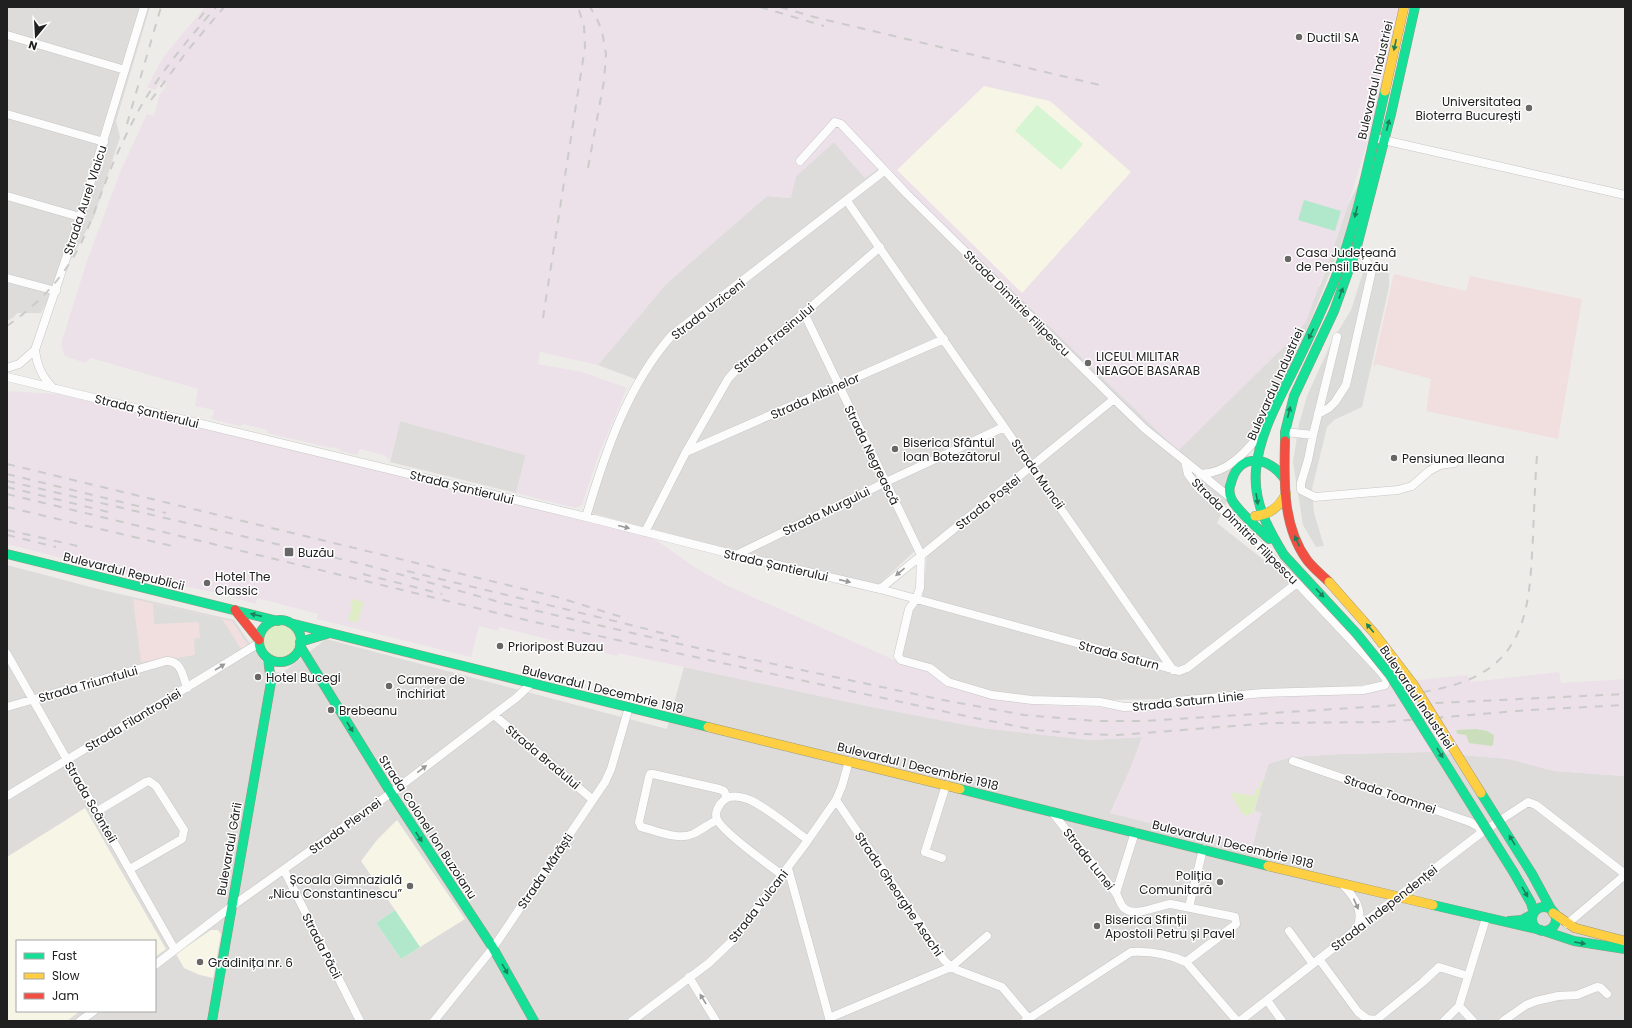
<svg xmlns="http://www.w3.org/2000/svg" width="1632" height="1028" font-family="Poppins,sans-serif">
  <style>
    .residential { fill: #dddcda; fill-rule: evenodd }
    .commercial { fill: #f1dfdf }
    .industrial { fill: #ece0e9 }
    .education { fill: #f7f5e5 }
    .religious { fill: #dcdcda }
    .grass { fill: #deedc6 }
    .forest { fill: #cbdebc }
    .park { fill: #d5f5d3 }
    .pitch { fill: #b1e8cc }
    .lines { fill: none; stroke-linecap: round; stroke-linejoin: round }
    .street-casing { stroke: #c7c6c5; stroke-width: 9 }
    .fast-casing { stroke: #99997f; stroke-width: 10 }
    .slow-casing { stroke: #99997f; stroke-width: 10 }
    .jam-casing { stroke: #99997f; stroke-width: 10 }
    .street { stroke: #fcfcfc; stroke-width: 8 }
    .fast { stroke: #16e098; stroke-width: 9 }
    .slow { stroke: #ffcf43; stroke-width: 9 }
    .jam { stroke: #f24e42; stroke-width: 9 }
    .rail { stroke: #cbcbca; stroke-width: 2; stroke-dasharray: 8 8; stroke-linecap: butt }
    .fast-bridge-casing { stroke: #a59885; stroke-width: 10; stroke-linecap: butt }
    .slow-bridge-casing { stroke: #a59885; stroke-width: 10; stroke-linecap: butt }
    .fast-bridge { stroke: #16e098; stroke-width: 9 }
    .slow-bridge { stroke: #ffcf43; stroke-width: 9 }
    .oneway { fill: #1b805c }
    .oneway2 { fill: #999 }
    .poi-dot { fill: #686766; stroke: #fff; stroke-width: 1.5 }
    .labels { text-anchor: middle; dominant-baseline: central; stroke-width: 3; stroke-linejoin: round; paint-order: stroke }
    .poi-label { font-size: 12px; fill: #202020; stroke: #fff; text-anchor: start }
    .street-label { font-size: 12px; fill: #202020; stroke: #fff }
  </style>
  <rect width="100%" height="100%" fill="#eeece9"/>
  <!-- residential -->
  <path class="residential" d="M7,7H150L116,121L120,137L94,217L41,313H17L14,317L7,321Z
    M1399,102L1310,322L1217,523L1279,572L1306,597L1363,655L1383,682L1341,688L1161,699L1102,700L995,694L945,679L901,658L911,610L920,604L923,593L927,556L917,549L877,586L752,556L591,513L609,453L624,418L643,382L598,365L666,284L767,196L790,198L796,176L834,142L865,178L883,165L1088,363L1320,286L1348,205Z
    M400,421L526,455L516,493L390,462Z
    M7,565L98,589L234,620L268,670L282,673L326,639L667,729L684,667L872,707L983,728L1091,740L1143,737L1128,774L1110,813L1252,848L1261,813L1254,811L1268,765L1270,763L1292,757L1340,754L1429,752L1509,759L1554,771L1625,776V1021H7ZM17,941H155V1011H17Z"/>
  <!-- commercial -->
  <path class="commercial" d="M1394,274L1466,291L1470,276L1582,299L1558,439L1426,411L1431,379L1376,364L1375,366H1373Z
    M133,599L232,621L248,645L190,681L177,658L141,662Z"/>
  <!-- industrial -->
  <path class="industrial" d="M205,7H1401L1375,118L1348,205L1306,322L1294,337L1178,451L883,165L865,178L834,142L796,176L791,198L767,196L666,284L598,365L540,352L538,364L582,372L627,388L598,456L582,505L575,508L516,493L526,455L400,421L390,459H387L386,456L360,449L357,455L340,451V449L331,447V448L267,433L268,430L244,424L239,426L212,419L214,410L195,406L198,389L91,358L85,363L65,356L61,344L87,261L121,170L147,114L154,116L160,94L166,86L161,82L155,90L147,87L164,56Z
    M7,391L57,394L603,524L653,538L696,568L726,585L901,663L925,668L949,684L1042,705L1135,709L1467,675L1471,682L1559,672L1561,683L1625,679V776L1554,771L1509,759L1429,752L1340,754L1292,757L1270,763L1268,765L1254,810L1261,813L1252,848L1110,813L1128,774L1142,737L1091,740L983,728L872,707L618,653L617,656L499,627L498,631L479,626L471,657L317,619L318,614L257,598L255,604L222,594L121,573L7,544Z"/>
  <!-- education -->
  <path class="education" d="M984,86L1050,101L1131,172L1022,293L897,170Z
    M85,808L166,949L155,957V941H17V1011H80L67,1021H7V857Z
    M397,820L465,919L401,959L376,923L395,910L361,861L377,840Z
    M211,930H218L221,934L213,978L200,975L184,968L176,954Z"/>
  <!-- religious -->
  <path class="religious" d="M1365,266L1389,273V287L1362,407L1334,420L1327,427L1312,489L1314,513L1324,546L1316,547L1303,525L1293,462L1299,424L1307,396L1331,343L1351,310Z
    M153,604L222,619L241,649L190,681L177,658L195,655L194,639L200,638L199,622L154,624Z"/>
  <!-- grass -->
  <path class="grass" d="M352,599L364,602L357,623L348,620L352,607L350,606Z
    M264 641a16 16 0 1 1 32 0a16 16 0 1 1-32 0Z
    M1260,781H1263L1254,810L1257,811L1245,816L1241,812L1230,792L1254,796L1255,789H1259Z"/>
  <!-- forest -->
  <path class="forest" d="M1476,729L1487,731L1494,735L1493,745L1491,746L1469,743L1466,735L1458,734L1456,732L1457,730Z"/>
  <!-- park -->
  <path class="park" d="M1037,105L1083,144L1061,170L1015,131Z"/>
  <!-- pitch -->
  <path class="pitch" d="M1304,200L1341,211L1335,231L1298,220Z
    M395,910L420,947L401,959L376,923Z"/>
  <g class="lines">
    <!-- street casing -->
    <g class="street-casing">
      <path id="street" d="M7,35L125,70
        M7,114L104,142
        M1379,139L1625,195
        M800,161L835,122L841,124L907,194L1114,399L1145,429L1185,461L1188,474L1198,488L1235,521L1297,583L1380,671L1387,680L1385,685L1363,690L1263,693L1177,701L1154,706L1124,707L1100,702L1032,700L992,695L948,682L930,668L901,660L898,656L909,609L916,599L920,588L921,555L804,313
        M7,196L80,217
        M847,201L1173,670
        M7,278L56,291
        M7,368L19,364L35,350
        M7,377L586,517L736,555L880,589L1179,671L1187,668L1297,583
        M53,388C42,377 37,366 35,350L80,217L144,7
        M1318,414L1329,408L1335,402L1346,385L1372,270L1357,246
        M1285,432L1313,435L1308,460L1301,483V490L1315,497L1398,490L1412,486L1429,471L1440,465L1454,463
        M1313,435L1337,337
        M686,452L944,339
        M1185,461L1232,499
        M1200,474C1227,474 1246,452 1261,433
        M586,517C605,453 627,386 672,335L884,171
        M645,532L686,452L728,379L736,370L804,313L880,247
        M736,555L886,482L1004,427
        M880,589L1114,399
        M7,654L175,950
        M7,707L166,661C181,660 183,676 187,688
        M494,715L593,800
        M1293,761L1470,822L1479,827L1481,833
        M7,796L194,683L259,643
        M836,800L944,960L951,967L957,970L1002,987L1029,1019
        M96,812L146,782L149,781L156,786L184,830L182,839L130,869
        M1052,812L1116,893C1118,897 1120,903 1123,907C1134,919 1158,905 1171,904L1235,917L1236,924L1186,962
        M717,820C709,824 701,830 693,834C678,841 655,830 641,827L639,822L649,777L650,774H653L719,789L724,791L727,797
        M942,858L925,852L946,785
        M788,868L830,1021
        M284,870L360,1021
        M782,875C770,866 721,831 717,819C714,813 719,804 724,800C731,794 742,797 750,800C768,808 791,828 808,840
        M1342,884C1354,896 1365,911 1357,928
        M1116,893L1135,832
        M1189,907L1203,849
        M1567,924L1625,875
        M1289,931L1313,964
        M1319,959L1358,1012L1367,1019L1376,1020L1423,982L1439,967L1468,976
        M155,965L231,907L391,793L516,698L532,683
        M689,977L716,1021
        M1267,1000L1282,1021
        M1459,1006L1473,1021
        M829,1018L951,967L987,936
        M80,1021L94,1011
        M434,1021L493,948L605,782L611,769L629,707
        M632,1021L709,963L733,940L806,843L836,800L842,786L849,761
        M1025,1021L1131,952C1150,951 1168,954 1186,962L1237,1021
        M1240,1021L1341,942L1357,928L1481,833L1528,802L1536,805L1625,874
        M1444,1021L1459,1006L1486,918
        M1503,1021L1526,1005L1536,1001L1558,996L1577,995L1597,987L1601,988L1607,994"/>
    </g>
    <!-- fast casing -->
    <g class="fast-casing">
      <path id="fast" d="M1285,441V432L1294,396L1334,311L1356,250L1391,114L1415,7
        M1269,539C1259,529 1236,510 1231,498C1229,493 1229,488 1231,483C1239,452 1268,456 1284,478
        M7,554L278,621
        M1284,555C1268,529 1253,502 1256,470C1259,436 1276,405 1291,375C1306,345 1320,314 1333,284C1358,222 1370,155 1385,91
        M259 641a21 21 0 1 1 42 0a21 21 0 1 1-42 0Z
        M290,623L708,727
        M300,642L330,633
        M300,646L391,793L493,948L534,1021
        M960,789L1268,866
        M1514,873L1531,903L1534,913
        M1532,874L1552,911
        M1433,905L1541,930
        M1532 919a12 12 0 1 1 24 0a12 12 0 1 1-24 0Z
        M1509,921L1522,920L1533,914
        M1544,931L1574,941L1625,949
        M212,1021L271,682L268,658"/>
    </g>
    <!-- slow casing -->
    <g class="slow-casing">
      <path id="slow" d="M1385,91L1404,7
        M1255,516C1270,515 1279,507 1286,494
        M708,727L960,789
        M1268,866L1433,905
        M1553,913L1575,928L1625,941"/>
    </g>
    <!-- jam casing -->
    <g class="jam-casing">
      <path id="jam" d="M1285,441C1284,480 1282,526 1307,560C1313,568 1322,575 1329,582
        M235,610L259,640"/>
    </g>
    <!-- street -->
    <use href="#street" class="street"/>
    <!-- fast -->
    <use href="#fast" class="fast"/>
    <!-- slow -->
    <use href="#slow" class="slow"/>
    <!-- jam -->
    <use href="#jam" class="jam"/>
    <!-- rail -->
    <path class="rail" d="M760,7L824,26
      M780,7L814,17L1104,86
      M199,19L208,7
      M151,100L188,50L224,7
      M127,124L161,7
      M588,168L604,81L606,54L602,31L597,19L590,7
      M543,318L585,47L584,26L578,7
      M7,326C34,307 57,285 74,256C88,233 96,206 106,181C114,159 125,137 135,117C157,76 186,42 216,7
      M7,464L557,597L628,619
      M7,474L166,513
      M7,481L366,565L503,603L684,645L943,700L1024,715L1096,721H1145L1416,704L1625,694
      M7,487L108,512
      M7,494L530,621L970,717L1036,730L1083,734L1118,735L1271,723L1386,722L1529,710L1625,705
      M7,507L172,546
      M7,530L82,547
      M7,535L56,547
      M407,571L635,626L681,638
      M363,574L442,594
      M1407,695C1434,690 1462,686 1485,671C1531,642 1530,585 1533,537C1534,510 1535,483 1537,455"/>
    <!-- fast-bridge casing -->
    <g class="fast-bridge-casing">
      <path id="fast-bridge" d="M1284,555L1357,634L1390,675L1514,873
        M1481,793L1532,874"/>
    </g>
    <!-- slow-bridge casing -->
    <g class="slow-bridge-casing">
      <path id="slow-bridge" d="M1329,582L1374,633L1413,684L1481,793"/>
    </g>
    <!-- fast-bridge -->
    <use href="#fast-bridge" class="fast-bridge"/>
    <!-- slow-bridge -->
    <use href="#slow-bridge" class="slow-bridge"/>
  </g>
  <!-- one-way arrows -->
  <defs><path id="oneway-solid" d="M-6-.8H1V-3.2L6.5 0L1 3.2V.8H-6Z"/></defs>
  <g class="oneway">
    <use href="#oneway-solid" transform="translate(1395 45) rotate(102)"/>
    <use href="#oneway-solid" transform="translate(1388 125) rotate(-76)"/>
    <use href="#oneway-solid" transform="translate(1356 212) rotate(104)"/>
    <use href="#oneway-solid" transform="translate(1341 293) rotate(-69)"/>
    <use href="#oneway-solid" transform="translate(1311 334) rotate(116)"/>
    <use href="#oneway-solid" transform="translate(1289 412) rotate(-76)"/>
    <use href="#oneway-solid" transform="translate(1257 499) rotate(81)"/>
    <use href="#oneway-solid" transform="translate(1297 541) rotate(-114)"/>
    <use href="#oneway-solid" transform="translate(1320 593) rotate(47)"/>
    <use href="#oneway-solid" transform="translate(256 615) rotate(-167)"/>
    <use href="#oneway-solid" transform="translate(1370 628) rotate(-130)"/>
    <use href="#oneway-solid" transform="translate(350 727) rotate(58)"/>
    <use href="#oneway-solid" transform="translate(1440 753) rotate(58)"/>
    <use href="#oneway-solid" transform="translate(419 837) rotate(57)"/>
    <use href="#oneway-solid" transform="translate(1512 840) rotate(-121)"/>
    <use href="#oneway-solid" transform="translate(1525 892) rotate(60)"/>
    <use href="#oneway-solid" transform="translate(1580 943) rotate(9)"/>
    <use href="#oneway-solid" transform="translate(505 969) rotate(60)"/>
  </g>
  <g class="oneway2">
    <use href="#oneway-solid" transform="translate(624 527) rotate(14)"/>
    <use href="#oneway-solid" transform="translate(900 572) rotate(140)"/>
    <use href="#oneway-solid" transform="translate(845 581) rotate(13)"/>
    <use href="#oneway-solid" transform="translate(220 667) rotate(-32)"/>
    <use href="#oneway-solid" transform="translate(422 769) rotate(-37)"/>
    <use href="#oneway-solid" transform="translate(1356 904) rotate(66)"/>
    <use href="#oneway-solid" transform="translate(703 999) rotate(-122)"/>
  </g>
  <!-- markers -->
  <g class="poi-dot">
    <circle cx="1299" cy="37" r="4"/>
    <circle cx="1529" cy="108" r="4"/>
    <circle cx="1288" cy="259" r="4"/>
    <circle cx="1088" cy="363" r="4"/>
    <circle cx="895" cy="449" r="4"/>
    <circle cx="1394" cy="458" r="4"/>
    <rect x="284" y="547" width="10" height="10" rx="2"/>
    <circle cx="207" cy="583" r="4"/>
    <circle cx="500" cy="646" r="4"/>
    <circle cx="258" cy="677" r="4"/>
    <circle cx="389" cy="686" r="4"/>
    <circle cx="331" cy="710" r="4"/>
    <circle cx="1220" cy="882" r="4"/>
    <circle cx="410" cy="886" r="4"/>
    <circle cx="1097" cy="926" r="4"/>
    <circle cx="200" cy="962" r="4"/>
  </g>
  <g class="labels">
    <!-- poi labels -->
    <g class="poi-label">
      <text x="1307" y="37">Ductil SA</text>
      <text x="1521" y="101" text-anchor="end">Universitatea<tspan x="1521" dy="14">Bioterra București</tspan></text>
      <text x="1296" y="252">Casa Județeană<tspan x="1296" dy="14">de Pensii Buzău</tspan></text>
      <text x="1096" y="356">LICEUL MILITAR<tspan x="1096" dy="14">NEAGOE BASARAB</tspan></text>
      <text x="903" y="442">Biserica Sfântul<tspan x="903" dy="14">Ioan Botezătorul</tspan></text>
      <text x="1402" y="458">Pensiunea Ileana</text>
      <text x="298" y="552">Buzău</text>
      <text x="215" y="576">Hotel The<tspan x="215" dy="14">Classic</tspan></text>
      <text x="508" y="646">Prioripost Buzau</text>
      <text x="266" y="677">Hotel Bucegi</text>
      <text x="397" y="679">Camere de<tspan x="397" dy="14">închiriat</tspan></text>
      <text x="339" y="710">Brebeanu</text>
      <text x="1212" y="875" text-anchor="end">Poliția<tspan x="1212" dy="14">Comunitară</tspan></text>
      <text x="402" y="879" text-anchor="end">Școala Gimnazială<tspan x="402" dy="14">„Nicu Constantinescu”</tspan></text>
      <text x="1105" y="919">Biserica Sfinții<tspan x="1105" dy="14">Apostoli Petru și Pavel</tspan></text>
      <text x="208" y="962">Grădinița nr. 6</text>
    </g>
    <!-- street labels -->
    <g class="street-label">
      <text transform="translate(1375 80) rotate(-77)">Bulevardul Industriei</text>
      <text transform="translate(85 200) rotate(-72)">Strada Aurel Vlaicu</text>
      <text transform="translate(1017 303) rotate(45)">Strada Dimitrie Filipescu</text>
      <text transform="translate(708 309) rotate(-38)">Strada Urziceni</text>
      <text transform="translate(774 338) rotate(-40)">Strada Frasinului</text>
      <text transform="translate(1275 384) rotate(-66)">Bulevardul Industriei</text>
      <text transform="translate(815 396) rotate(-24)">Strada Albinelor</text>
      <text transform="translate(147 411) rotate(14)">Strada Șantierului</text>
      <text transform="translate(872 455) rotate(64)">Strada Negrească</text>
      <text transform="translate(1038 474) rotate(55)">Strada Muncii</text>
      <text transform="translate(462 487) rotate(14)">Strada Șantierului</text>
      <text transform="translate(988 502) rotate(-39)">Strada Poștei</text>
      <text transform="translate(826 511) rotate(-26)">Strada Murgului</text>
      <text transform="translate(1245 531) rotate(45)">Strada Dimitrie Filipescu</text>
      <text transform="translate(776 565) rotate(13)">Strada Șantierului</text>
      <text transform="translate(124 571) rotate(14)">Bulevardul Republicii</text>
      <text transform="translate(1119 655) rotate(15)">Strada Saturn</text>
      <text transform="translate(88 684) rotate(-16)">Strada Triumfului</text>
      <text transform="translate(603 689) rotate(14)">Bulevardul 1 Decembrie 1918</text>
      <text transform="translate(1417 697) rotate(56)">Bulevardul Industriei</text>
      <text transform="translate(1188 701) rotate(-6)">Strada Saturn Linie</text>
      <text transform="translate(133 720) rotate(-31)">Strada Filantropiei</text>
      <text transform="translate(543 757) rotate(40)">Strada Bradului</text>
      <text transform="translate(918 766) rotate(14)">Bulevardul 1 Decembrie 1918</text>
      <text transform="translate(1390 794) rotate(19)">Strada Toamnei</text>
      <text transform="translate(91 802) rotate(60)">Strada Scânteii</text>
      <text transform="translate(345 826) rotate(-36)">Strada Plevnei</text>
      <text transform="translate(428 827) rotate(57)">Strada Colonel Ion Buzoianu</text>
      <text transform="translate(1233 844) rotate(14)">Bulevardul 1 Decembrie 1918</text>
      <text transform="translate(229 849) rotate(-80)">Bulevardul Gării</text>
      <text transform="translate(1089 859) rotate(52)">Strada Lunei</text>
      <text transform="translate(545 871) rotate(-56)">Strada Mărăști</text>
      <text transform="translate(899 894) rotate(56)">Strada Gheorghe Asachi</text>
      <text transform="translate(758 906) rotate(-52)">Strada Vulcani</text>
      <text transform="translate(1384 908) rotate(-38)">Strada Independenței</text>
      <text transform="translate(322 946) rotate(63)">Strada Păcii</text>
    </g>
  </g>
  <!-- border -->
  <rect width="1632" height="1028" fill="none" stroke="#202020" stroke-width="16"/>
  <!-- legend -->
  <rect x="16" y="940" width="140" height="72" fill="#ffffff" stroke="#a6a6a6"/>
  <rect x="24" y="953" width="20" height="6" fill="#16e098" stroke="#a6a6a6"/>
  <text x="52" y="960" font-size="12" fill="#202020">Fast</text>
  <rect x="24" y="973" width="20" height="6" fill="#ffcf43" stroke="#a6a6a6"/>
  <text x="52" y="980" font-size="12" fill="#202020">Slow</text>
  <rect x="24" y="993" width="20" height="6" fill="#f24e42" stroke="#a6a6a6"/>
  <text x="52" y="1000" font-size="12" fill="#202020">Jam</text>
  <!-- north arrow -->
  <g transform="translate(36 36) rotate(198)" stroke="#ffffff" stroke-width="3" paint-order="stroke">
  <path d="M0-3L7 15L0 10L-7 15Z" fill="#202020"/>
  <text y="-6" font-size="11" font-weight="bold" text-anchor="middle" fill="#202020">N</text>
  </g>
</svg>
